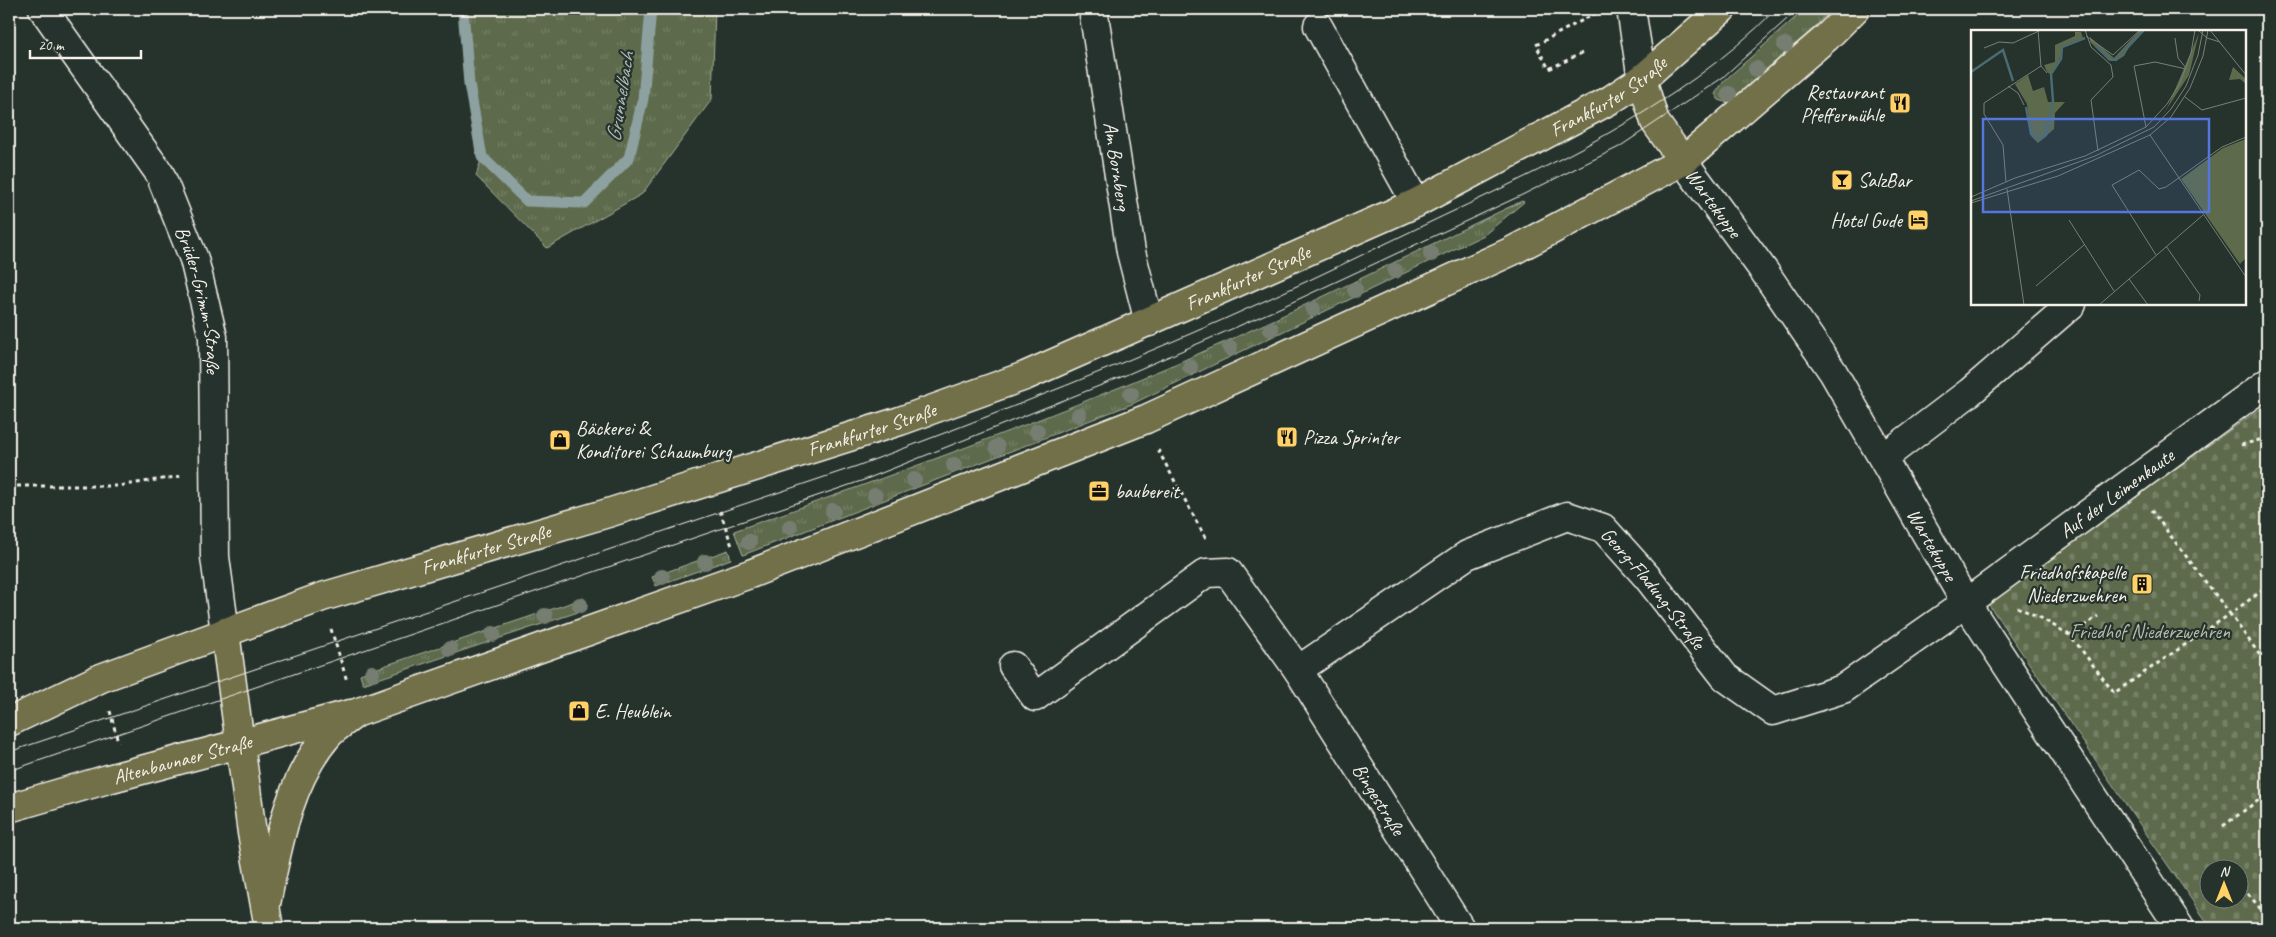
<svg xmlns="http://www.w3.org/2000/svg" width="2276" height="937" font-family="Caveat,sans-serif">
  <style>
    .grass { fill: url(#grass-tufts); stroke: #a8ae9a }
    .cemetery { fill: url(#cemetery-stones); stroke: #a8ae9a; fill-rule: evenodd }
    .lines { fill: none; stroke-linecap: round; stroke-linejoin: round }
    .stream { stroke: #8ea1a1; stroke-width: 11 }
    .minor-casing { stroke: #f4f1e8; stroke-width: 31 }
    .major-casing { stroke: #f4f1e8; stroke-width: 31 }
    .path { stroke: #f4f1e8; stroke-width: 3; stroke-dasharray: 4 4; stroke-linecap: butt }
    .minor { stroke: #26332d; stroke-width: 28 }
    .major { stroke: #71704a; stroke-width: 28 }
    .tram { stroke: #f4f1e8; stroke-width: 1 }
    .tree { fill: #767e72 }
    .labels { text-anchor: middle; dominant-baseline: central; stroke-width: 4.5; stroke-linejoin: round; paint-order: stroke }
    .poi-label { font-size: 20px; fill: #f4f1e8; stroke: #26332d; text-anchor: start }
    .street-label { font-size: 20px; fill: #f4f1e8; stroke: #26332d }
    .park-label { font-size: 20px; fill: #b8bbaa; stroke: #26332d }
    .water-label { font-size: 21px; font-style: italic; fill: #b0bbb8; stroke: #26332d }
    .inset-river { fill: none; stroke: #4a6b71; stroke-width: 2.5 }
    .inset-road { fill: none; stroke: #787f78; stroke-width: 1 }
    .view { fill: #5377dc; fill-opacity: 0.15; stroke: #5377dc; stroke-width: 2.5 }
    .inset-edge { fill: none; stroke: #f4f1e8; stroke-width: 2.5 }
  </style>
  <defs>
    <pattern id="grass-tufts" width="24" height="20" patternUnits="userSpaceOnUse" patternTransform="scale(1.25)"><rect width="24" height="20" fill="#5d6b4c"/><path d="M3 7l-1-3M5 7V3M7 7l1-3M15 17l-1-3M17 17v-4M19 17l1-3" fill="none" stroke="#758166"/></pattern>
    <pattern id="cemetery-stones" width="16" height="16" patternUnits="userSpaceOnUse" patternTransform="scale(1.25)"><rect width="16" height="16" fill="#5d6b4c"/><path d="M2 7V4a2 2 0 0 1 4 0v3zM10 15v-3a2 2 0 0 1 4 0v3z" fill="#758166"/></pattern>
  </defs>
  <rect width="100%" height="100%" fill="#26332d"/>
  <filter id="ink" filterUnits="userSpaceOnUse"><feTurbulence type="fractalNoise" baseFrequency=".02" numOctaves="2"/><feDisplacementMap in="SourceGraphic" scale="10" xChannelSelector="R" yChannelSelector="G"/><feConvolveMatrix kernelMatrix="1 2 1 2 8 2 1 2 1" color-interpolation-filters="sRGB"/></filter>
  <g filter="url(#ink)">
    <!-- grass -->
    <path class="grass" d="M463,9H715L712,99L642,194L547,248L476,176L482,157L469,84Z
      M1805,9H1831L1813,29L1728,103L1719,100L1715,94L1724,81Z
      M1522,201L1524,202L1484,235L1132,404L743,555L734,531C865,485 996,438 1125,385C1260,330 1391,263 1522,201Z
      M728,550L731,559L656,586L652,577Z
      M582,599L587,609L363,684L360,674Z"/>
    <!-- cemetery -->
    <path class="cemetery" d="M2267,404V928H2211L1987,602ZM2208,870H2238V900H2208Z"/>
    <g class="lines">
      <!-- stream -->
      <path class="stream" d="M463,9L469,84L482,157L527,201L584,203L629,158L643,99L651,9"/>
      <!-- minor casing -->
      <g class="minor-casing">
        <g id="minor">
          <path id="s1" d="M43,9L160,174L194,259L213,337L215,557L225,632"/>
          <path id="s2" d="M1093,9L1131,252L1149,322"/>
          <path d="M1631,9L1642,79"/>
          <path d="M1318,26L1416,203"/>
          <path id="s3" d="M1683,161L1764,271L1833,372L1966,603L2180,928"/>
          <path d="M1883,458L1970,392L2072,304"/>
          <path id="s4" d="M1013,666L1035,697L1206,573L1228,572L1298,670L1460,928"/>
          <path id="s5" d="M1298,670L1467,555L1567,516L1603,528L1648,578L1725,677L1773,711L1843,689L1966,603L2267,383"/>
        </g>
      </g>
      <!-- major casing -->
      <g class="major-casing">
        <g id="major">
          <path d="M1642,79L1655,122L1683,161"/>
          <path d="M225,632L252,833L269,928"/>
          <path id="s6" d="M9,722L101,678L322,597L608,513L900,421L1025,376L1416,203L1612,99L1642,79L1722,9"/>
          <path id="s7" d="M9,808L108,779L350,714"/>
          <path d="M266,904C278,845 288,781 329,734C337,726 347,720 356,713L750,574L1146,419L1510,252L1683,161L1826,38L1855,9"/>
        </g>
      </g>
      <!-- path -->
      <path class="path" d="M1582,53L1549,69L1536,45L1598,12
        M2241,445L2263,439L2267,441
        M1158,450L1206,539
        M9,486H118L182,476
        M2151,510L2230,614L2267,587
        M720,511L732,546
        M2017,607L2041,618L2071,636L2114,693L2230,614L2267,665
        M331,629L347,681
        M2071,636L2098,616
        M110,711L118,742
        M2223,826L2267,794
        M2223,862L2229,870
        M2238,881L2267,917"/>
      <!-- minor -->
      <use href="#minor" class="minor"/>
      <!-- major -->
      <use href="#major" class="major"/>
      <!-- tram -->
      <path class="tram" d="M9,752L857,466C996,414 1136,360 1271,298C1321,275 1370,251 1420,227C1546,167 1677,110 1776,9
        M9,771L864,480L1119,378L1273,311L1520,196L1619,147L1722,78L1798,9"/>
    </g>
    <!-- trees -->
    <g class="tree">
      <circle cx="1785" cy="45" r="8"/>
      <circle cx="1756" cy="69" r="8"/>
      <circle cx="1729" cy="94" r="8"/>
      <circle cx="1431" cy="254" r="8"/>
      <circle cx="1395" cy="271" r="8"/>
      <circle cx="1355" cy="290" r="8"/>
      <circle cx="1313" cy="309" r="8"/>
      <circle cx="1271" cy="329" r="8"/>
      <circle cx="1230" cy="348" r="8"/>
      <circle cx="1190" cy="367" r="8"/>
      <circle cx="1131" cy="394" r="8"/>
      <circle cx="1079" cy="415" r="8"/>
      <circle cx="1037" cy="431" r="8"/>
      <circle cx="997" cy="447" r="8"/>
      <circle cx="954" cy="465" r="8"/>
      <circle cx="914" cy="480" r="8"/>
      <circle cx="875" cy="496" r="8"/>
      <circle cx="833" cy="511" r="8"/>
      <circle cx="790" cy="527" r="8"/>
      <circle cx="749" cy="542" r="8"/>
      <circle cx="705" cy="562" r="8"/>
      <circle cx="662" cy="577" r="8"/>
      <circle cx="580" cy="605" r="8"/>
      <circle cx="545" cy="616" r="8"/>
      <circle cx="493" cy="634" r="8"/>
      <circle cx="450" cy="649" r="8"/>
      <circle cx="372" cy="673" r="8"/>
    </g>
  </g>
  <!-- icons -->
  <defs>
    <g id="restaurant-square" transform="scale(1.125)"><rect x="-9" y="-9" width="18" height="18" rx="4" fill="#ffd166" stroke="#26332d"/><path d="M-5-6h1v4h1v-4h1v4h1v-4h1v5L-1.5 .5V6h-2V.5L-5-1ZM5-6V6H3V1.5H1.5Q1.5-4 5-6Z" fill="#111"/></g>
    <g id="bar-square" transform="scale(1.125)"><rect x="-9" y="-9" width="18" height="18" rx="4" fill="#ffd166" stroke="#26332d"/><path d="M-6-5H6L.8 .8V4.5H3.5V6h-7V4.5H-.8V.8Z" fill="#111"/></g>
    <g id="hotel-square" transform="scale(1.125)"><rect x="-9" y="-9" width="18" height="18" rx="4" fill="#ffd166" stroke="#26332d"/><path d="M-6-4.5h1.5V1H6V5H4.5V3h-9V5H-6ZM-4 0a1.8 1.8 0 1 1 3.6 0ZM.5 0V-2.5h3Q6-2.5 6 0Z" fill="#111"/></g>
    <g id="shop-square" transform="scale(1.125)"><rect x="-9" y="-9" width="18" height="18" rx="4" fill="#ffd166" stroke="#26332d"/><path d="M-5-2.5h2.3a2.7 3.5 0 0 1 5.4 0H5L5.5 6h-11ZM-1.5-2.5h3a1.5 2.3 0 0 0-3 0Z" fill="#111"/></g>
    <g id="office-square" transform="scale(1.125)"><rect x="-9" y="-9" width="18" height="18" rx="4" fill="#ffd166" stroke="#26332d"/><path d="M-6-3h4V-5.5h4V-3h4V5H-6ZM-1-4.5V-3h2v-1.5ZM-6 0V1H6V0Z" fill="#111"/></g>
    <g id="building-square" transform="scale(1.125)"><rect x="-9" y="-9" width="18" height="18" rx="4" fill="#ffd166" stroke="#26332d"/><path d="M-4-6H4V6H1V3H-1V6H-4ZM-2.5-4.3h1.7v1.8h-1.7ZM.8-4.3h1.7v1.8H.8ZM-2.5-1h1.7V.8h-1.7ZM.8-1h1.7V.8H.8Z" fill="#111"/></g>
  </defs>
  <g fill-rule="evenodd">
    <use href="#restaurant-square" x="1900" y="103"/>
    <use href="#bar-square" x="1842" y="180"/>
    <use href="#hotel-square" x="1918" y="220"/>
    <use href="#restaurant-square" x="1287" y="437"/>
    <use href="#shop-square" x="560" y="440"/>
    <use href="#office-square" x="1099" y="491"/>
    <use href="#building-square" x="2142" y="584"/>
    <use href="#shop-square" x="579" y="711"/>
  </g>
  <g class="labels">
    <!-- poi labels -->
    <g class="poi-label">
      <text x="1884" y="92" text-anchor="end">Restaurant<tspan x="1884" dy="23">Pfeffermühle</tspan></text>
      <text x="1858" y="180">SalzBar</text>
      <text x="1902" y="220" text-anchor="end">Hotel Gude</text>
      <text x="576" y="428">Bäckerei &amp;<tspan x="576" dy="23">Konditorei Schaumburg</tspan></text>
      <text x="1303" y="437">Pizza Sprinter</text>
      <text x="1115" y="491">baubereit</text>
      <text x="2126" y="572" text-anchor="end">Friedhofskapelle<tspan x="2126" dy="23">Niederzwehren</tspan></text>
      <text x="595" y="711">E. Heublein</text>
    </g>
    <!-- street labels -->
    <g class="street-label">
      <text stroke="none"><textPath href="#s6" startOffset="1722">Frankfurter Straße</textPath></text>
      <text stroke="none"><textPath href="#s2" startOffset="159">Am Bornberg</textPath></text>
      <text stroke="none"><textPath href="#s3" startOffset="52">Wartekuppe</textPath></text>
      <text stroke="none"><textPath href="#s6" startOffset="1318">Frankfurter Straße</textPath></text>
      <text stroke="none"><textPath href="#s1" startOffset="335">Brüder-Grimm-Straße</textPath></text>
      <text stroke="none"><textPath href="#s6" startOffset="912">Frankfurter Straße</textPath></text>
      <text stroke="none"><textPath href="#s5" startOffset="1011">Auf der Leimenkaute</textPath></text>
      <text stroke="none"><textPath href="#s3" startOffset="458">Wartekuppe</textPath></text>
      <text stroke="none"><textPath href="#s6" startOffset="508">Frankfurter Straße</textPath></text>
      <text stroke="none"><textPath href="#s5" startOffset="428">Georg-Fladung-Straße</textPath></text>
      <text stroke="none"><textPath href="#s7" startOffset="180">Altenbaunaer Straße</textPath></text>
      <text stroke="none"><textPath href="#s4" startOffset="544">Bingestraße</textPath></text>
    </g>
    <!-- park labels -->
    <g class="park-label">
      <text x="2150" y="631">Friedhof Niederzwehren</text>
    </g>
    <!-- water labels -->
    <g class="water-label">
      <text transform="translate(620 97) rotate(-81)">Grunnelbach</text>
    </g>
  </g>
  <!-- overview -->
  <g transform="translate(1971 30)">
    <rect width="275" height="275" fill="#26332d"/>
    <path d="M169,0H174L161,12L153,26L145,31H139L119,12V7L143,28ZM104,2H110L112,8L92,16L87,34L79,44L76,42L73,35L84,32V15L104,6ZM228,3L218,45L191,86L197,76ZM57,45L62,61L73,57L77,72H94L84,83L83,99L67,113L60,106L56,74L44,54Z" fill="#5d6b4c"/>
    <path d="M262,37L275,49V54L269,49L258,50Z" fill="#5d6b4c"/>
    <path d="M275,109V228L269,234L210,149L252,118Z" fill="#5d6b4c"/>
    <path class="inset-river" d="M125,16L138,29L145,30L173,0M0,42L32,20L42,51M55,77L60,104L70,109L75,105L82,71L80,44L90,29L91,17L114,8"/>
    <path class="inset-road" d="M67,0L70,36L76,43M114,0L120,17L140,35L142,47L120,70L127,121M227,0L236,8L249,12M239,0L275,45M115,6L142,25L169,0M204,8L207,28L215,38M13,18L28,12L42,13L70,0M37,56L47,63L53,75M214,67L231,80L275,68M175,97L163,36L184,32L215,39M179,105L275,247M35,152L32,115L13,84V73L70,36M36,159L53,275M0,167L44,148L114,126L175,97L196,74L209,53L220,23L224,0M0,171L124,126L183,97L200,79L215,56L227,25L232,0M0,173L87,146L179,105L200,87L219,58L232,26L237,0M98,190L143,261M195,216L229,265L228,271M185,225L141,155L168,140L188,159L195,157L251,117L275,107M158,249L177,275M65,256L113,215M128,275L232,185"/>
    <path class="view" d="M12,89H238V182H12Z"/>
    <rect width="275" height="275" class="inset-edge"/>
  </g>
  <!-- margin -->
  <rect width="2276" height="937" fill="none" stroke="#26332d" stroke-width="30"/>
  <rect x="15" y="15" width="2246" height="907" fill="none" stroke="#f4f1e8" stroke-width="2" filter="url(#ink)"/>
  <!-- north arrow -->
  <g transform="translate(2224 884)"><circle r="24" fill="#26332d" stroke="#787f78"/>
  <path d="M0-4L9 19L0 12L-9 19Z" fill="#ffd166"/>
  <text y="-8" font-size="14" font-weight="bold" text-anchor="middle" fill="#f4f1e8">N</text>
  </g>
  <!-- scale -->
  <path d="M30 50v8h111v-8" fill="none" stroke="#f4f1e8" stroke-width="2.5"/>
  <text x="38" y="50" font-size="15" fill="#f4f1e8" stroke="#26332d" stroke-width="4" paint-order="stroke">20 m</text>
</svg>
